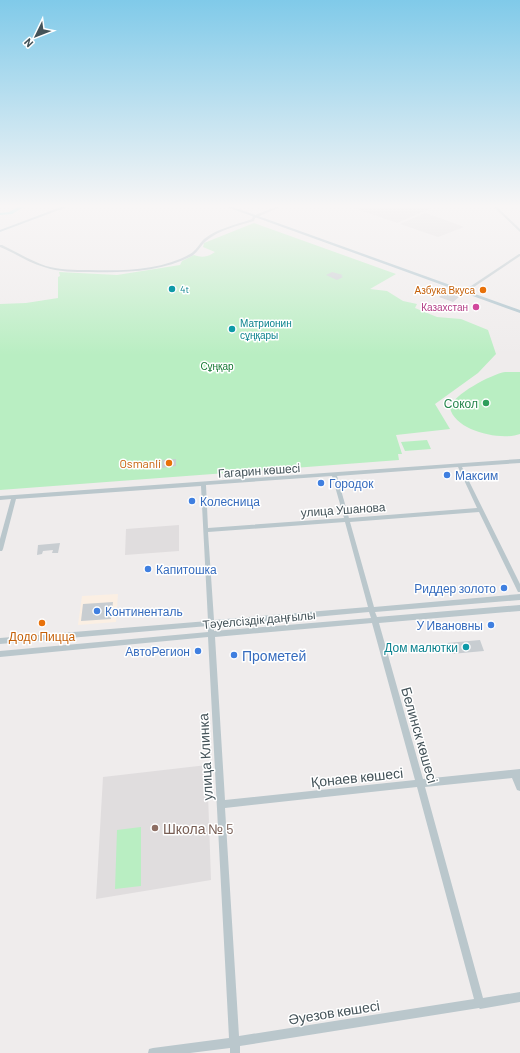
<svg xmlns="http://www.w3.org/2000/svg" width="520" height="1053" font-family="Barlow,sans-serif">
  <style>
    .commercial { fill: #fbefe3 }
    .education { fill: #e0ddde }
    .green { fill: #b9eec2 }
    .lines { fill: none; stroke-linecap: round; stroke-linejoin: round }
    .river { fill: #85eaeb; fill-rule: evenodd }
    .building { fill: #c8cdd1 }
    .minor { fill: #bac7cc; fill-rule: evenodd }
    .major { fill: #abc2cb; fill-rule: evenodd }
    .culture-dot { fill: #0f9aa8; stroke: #fff; stroke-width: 1.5 }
    .food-dot { fill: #e8710a; stroke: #fff; stroke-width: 1.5 }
    .hotel-dot { fill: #d1479c; stroke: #fff; stroke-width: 1.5 }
    .leisure-dot { fill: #2e9e5b; stroke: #fff; stroke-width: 1.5 }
    .shop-dot { fill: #3f7fe0; stroke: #fff; stroke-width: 1.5 }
    .education-dot { fill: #8d6e63; stroke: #fff; stroke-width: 1.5 }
    .labels { text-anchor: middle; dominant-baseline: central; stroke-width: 3; stroke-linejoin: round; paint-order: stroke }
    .far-culture-label { font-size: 10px; fill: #0d838f; stroke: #fff; text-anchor: start }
    .far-food-label { font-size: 10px; fill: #c56008; stroke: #fff; text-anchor: end }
    .far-hotel-label { font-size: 10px; fill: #b23c85; stroke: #fff; text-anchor: end }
    .far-park-label { font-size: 10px; fill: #167933; stroke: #fff }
    .leisure-label { font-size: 12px; fill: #27864d; stroke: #fff; text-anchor: end }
    .food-label { font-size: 12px; fill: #c56008; stroke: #fff; text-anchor: end }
    .street-label { font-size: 12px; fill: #445359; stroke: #fff }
    .shop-label { font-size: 12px; fill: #366cbe; stroke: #fff; text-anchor: start }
    .culture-label { font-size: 12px; fill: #0d838f; stroke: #fff; text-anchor: end }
    .near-shop-label { font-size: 14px; fill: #366cbe; stroke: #fff; text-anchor: start }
    .near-street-label { font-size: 14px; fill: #445359; stroke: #fff }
    .near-education-label { font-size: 14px; fill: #785e54; stroke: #fff; text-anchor: start }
  </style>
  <rect width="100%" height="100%" fill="#efecec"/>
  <!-- commercial -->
  <path class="commercial" d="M118,594L116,622L78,625L82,596Z"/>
  <!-- education -->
  <path class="education" d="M356,207H434L397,223L354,208Z
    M425,213L448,221L464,227L438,237L400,224Z
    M179,525V551L125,555L126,529Z
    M207,765L211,880L96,899L103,777Z"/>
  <!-- green -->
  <path class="green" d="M254,223L396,274L370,289L387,291L403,301L417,304L415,308L437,317L461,319L488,330L496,354L478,373L435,404L450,429L396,435L402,454H398L399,460L0,490V304L26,303L58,298V277L60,276L59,272L117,275L180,265L182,261L194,255C202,258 208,257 215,252L203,247L204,243Z
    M505,372H520V434C501,441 455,431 450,408C452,395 492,374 505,372Z
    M427,440L431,449L405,451L401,442Z
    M141,827V886L115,889L117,830Z"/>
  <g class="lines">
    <!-- river -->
    <path class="river" d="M18,207H24L12,214L0,215V213L9,212Z"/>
  </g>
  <!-- building -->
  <path class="building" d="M332,272L343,275L341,276L343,277L337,280L326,275Z
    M446,292L459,297L453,302L439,297Z
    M176,459V466L162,468V460Z
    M60,543L58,553H52L53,550L43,551L42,554L37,555L38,545Z
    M113,602L111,619L81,621L83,604Z
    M480,640L484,651L451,654L447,643Z"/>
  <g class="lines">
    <!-- minor -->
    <path class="minor" d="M275,207H280L255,218L254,221C238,226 220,229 206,241C201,245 198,252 192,256C161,272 123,273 90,272C74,272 59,272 44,267C29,263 15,253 0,247V245H2C17,252 31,261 46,266C60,270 74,270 88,270C121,271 160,271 190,254C196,251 199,244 204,239C218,228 236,225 252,219L253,216Z
      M494,207H497L520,229V232Z
      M519,254H520V256L465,293L462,292Z
      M520,459V463L462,467L520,584V592H518L517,590L479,512L350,522L374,607L520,594V600L375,612L377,617L520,605V611L379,623L423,779L520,769V791L517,790L512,778L425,787L483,998L520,992V1002L480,1009L479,1008L240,1046V1053H230V1048L190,1053H148L149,1049L153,1048L229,1038L208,637L0,657V651L208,632V626L0,644V638L208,621L201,486L16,499L3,549L2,551H0V539L11,499L0,500V496ZM458,467L477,508L349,518L337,476ZM332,476L344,518L208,528L206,485ZM345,522L368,607L214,620L208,532ZM369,612L371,618L214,631V626ZM372,623L415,780L225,800L215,637ZM417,787L474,999L239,1036L225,808Z"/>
    <!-- major -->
    <path class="major" d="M61,207H67L0,232V230Z
      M233,207L520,310V313L227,207Z"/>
  </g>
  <!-- sky -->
  <linearGradient id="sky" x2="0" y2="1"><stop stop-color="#80cae9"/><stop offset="0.58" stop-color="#f8f6f6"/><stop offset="1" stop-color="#f8f6f6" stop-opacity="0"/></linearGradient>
  <rect width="520" height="355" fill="url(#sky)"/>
  <!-- markers -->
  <g class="culture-dot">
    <circle cx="172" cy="289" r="4"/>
    <circle cx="232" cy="329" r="4"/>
    <circle cx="466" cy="647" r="4"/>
  </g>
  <g class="food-dot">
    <circle cx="483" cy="290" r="4"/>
    <circle cx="169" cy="463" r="4"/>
    <circle cx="42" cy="623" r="4"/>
  </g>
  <circle class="hotel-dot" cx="476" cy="307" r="4"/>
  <circle class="leisure-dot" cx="486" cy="403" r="4"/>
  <g class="shop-dot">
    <circle cx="447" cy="475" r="4"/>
    <circle cx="321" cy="483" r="4"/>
    <circle cx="192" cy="501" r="4"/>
    <circle cx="148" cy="569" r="4"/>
    <circle cx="504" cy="588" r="4"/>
    <circle cx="97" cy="611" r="4"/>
    <circle cx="491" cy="625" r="4"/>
    <circle cx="198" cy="651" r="4"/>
    <circle cx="234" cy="655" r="4"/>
  </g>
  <circle class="education-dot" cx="155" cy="828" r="4"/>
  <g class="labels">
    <!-- far-culture labels -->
    <g class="far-culture-label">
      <text x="180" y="289">4t</text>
      <text x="240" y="323">Матрионин<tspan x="240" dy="12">сұңқары</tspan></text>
    </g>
    <!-- far-food labels -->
    <g class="far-food-label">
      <text x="475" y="290">Азбука Вкуса</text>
    </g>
    <!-- far-hotel labels -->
    <g class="far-hotel-label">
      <text x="468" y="307">Казахстан</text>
    </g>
    <!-- far-park labels -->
    <g class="far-park-label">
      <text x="217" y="366">Сұңқар</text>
    </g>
    <!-- leisure labels -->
    <g class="leisure-label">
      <text x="478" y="403">Сокол</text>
    </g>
    <!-- food labels -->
    <g class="food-label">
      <text x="161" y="463">Osmanli</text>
      <text x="42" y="636" text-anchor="middle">Додо Пицца</text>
    </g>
    <!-- street labels -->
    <g class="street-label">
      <text transform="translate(259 470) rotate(-4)">Гагарин көшесі</text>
      <text transform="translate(343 509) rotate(-4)">улица Ушанова</text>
      <text transform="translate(259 619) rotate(-5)">Тәуелсіздік даңғылы</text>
    </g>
    <!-- shop labels -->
    <g class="shop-label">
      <text x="455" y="475">Максим</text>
      <text x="329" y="483">Городок</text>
      <text x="200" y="501">Колесница</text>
      <text x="156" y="569">Капитошка</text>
      <text x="496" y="588" text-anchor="end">Риддер золото</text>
      <text x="105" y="611">Континенталь</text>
      <text x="483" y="625" text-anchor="end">У Ивановны</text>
      <text x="190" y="651" text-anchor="end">АвтоРегион</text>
    </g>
    <!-- culture labels -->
    <g class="culture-label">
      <text x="458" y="647">Дом малютки</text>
    </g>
    <!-- near-shop labels -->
    <g class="near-shop-label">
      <text x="242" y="655">Прометей</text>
    </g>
    <!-- near-street labels -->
    <g class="near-street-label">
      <text transform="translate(420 735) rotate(74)">Белинск көшесі</text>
      <text transform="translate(205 757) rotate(-93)">улица Клинка</text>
      <text transform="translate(357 777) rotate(-6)">Қонаев көшесі</text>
      <text transform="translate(334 1012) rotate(-9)">Әуезов көшесі</text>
    </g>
    <!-- near-education labels -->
    <g class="near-education-label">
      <text x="163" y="828">Школа № 5</text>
    </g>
  </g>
  <!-- north arrow -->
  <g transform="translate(36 36) rotate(227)" stroke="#ffffff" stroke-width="3" paint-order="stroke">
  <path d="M0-3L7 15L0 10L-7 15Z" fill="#445359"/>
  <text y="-6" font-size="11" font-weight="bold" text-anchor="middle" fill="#445359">N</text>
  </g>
</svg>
